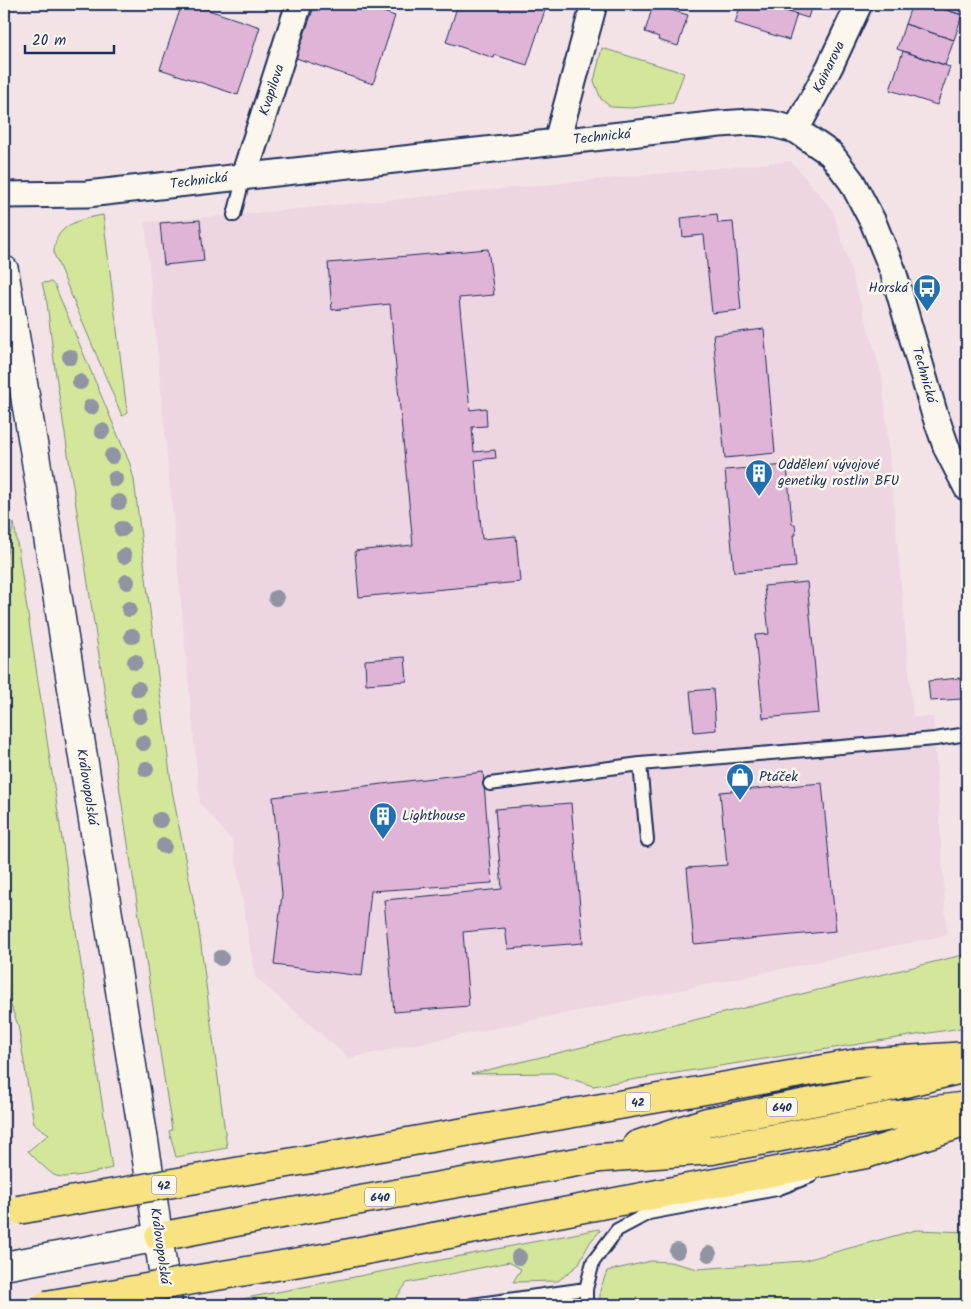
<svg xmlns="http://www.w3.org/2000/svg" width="971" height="1309" font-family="Kalam,sans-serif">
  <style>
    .built { fill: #edd5e2 }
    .green { fill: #d3e69a; stroke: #778a7c }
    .building { fill: #e0b4d7; stroke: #1b2f5e }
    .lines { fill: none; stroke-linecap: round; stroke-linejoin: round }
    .lane-casing { stroke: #1b2f5e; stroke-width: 16 }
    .street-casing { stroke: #1b2f5e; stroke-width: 29 }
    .secondary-casing { stroke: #1b2f5e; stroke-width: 31 }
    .highway-casing { stroke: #1b2f5e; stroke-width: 31 }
    .lane { stroke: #fbf7ec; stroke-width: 12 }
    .street { stroke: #fbf7ec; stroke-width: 25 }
    .secondary { stroke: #fbf7ec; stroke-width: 28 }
    .highway { stroke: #f8e281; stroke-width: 28 }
    .highway-bridge-casing { stroke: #1b2f5e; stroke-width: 31; stroke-linecap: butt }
    .highway-bridge { stroke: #f8e281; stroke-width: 28 }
    .tree { fill: #9194a2 }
    .labels { text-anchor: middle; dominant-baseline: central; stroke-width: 5; stroke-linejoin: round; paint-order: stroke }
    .shield { fill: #fbf7ec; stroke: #5e6b89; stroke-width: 1 }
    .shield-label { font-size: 12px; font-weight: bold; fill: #1b2f5e }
    .street-label { font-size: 14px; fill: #1b2f5e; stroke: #fbf7ec }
    .poi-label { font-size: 14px; fill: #1b2f5e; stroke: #fbf7ec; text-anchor: start }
  </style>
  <rect width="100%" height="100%" fill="#f3e3e6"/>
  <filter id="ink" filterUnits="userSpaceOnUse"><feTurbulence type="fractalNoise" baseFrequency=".02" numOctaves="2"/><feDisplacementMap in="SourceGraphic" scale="10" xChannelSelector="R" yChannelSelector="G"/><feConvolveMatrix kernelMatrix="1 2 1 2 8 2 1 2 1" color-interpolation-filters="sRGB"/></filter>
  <g filter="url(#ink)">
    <!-- built -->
    <path class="built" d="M791,161L833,211L882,375L913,717H933L947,935L349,1058L255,977L233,842L200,803L145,222L234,215Z"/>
    <!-- green -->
    <path class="green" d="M602,48L684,73L673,103L632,108L611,107L601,99L594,81Z
      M103,215L127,412L125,415L122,416L54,254C53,225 80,219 103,215Z
      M51,282L55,286L130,464L134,480L172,790L199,930L227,1148L176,1157L169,1131L172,1130L55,369L47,303L42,283Z
      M14,523L112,1168C99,1171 65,1181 54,1175C45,1169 36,1159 28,1151L49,1134L34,1124L18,1025L8,998L4,957V565Z
      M967,954V1027L593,1086L554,1073L471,1074Z
      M599,1229L600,1231L590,1242L578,1265L558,1281L513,1282L521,1269L509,1262L407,1283L391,1305H211Z
      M916,1230L967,1232V1305H600V1290L607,1271L651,1261L670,1262L698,1269L802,1261Z"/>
    <!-- building -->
    <path class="building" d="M182,4H190L260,27L238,95L160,69Z
      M315,4H359L395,16L373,84L296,58Z
      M458,4H547L527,65L495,55L494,58L446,42Z
      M741,4H763L797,14L789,40L735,23Z
      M763,4H812L808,18Z
      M912,4H928L962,15L954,40L905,24Z
      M928,4H966L962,15Z
      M653,5L688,15L678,46L658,40L659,37L645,32Z
      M905,24L954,40L945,65L897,49Z
      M903,51L950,67L937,105L890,90Z
      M717,214L718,223L733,222L741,310L712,313L704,235L683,237L681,218Z
      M200,220L204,261L164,265L160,223Z
      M488,249L494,295L459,298L470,410L486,408L487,426L472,427L474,452L495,450L496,458L475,460L482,539L516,536L520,582L359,597L355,551L413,545L390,304L332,310L328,263Z
      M764,329L775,453L725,458L713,335Z
      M787,465L792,524H795L796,535H793L796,567L734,572L725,470Z
      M807,582L819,713L763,718L755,635L769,634L764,586Z
      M405,657L407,681L366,684L365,660Z
      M960,678L962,699L930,701L928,681Z
      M713,689L716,730L694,732L690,691Z
      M483,772L492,883L371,891L362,976L274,965L282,894L273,797Z
      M822,783L836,931L694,944L687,868L727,865L720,792Z
      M571,803L583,943L508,949L505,928L463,932L469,1006L394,1012L384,900L502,889L495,809Z"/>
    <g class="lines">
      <!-- lane casing -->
      <g class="lane-casing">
        <path id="lane" d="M234,215L244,176
          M640,764L647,840
          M490,784L640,764L935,739L967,734
          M472,1305L586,1289
          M586,1305V1289L593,1262L617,1230L649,1213L777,1189L811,1176"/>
      </g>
      <!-- street casing -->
      <g class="street-casing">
        <path id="street" d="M796,130L830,66L859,4
          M557,141L594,4
          M244,176L299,4
          M4,195L87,194L720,124L751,122L772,124L796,130L831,154L852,182L873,222L893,271L934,412L947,449L967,488"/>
      </g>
      <!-- secondary casing -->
      <g class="secondary-casing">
        <path id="secondary" d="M4,270L35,455L150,1179L168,1305
          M4,1266L159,1237"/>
      </g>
      <!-- highway casing -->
      <g class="highway-casing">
        <path id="highway" d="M637,1145L707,1122L885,1088L962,1069
          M311,1159L858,1063L967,1056
          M159,1237L241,1221L600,1158L712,1150L891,1116L967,1106
          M329,1257L866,1154L967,1122"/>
      </g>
      <!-- lane -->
      <use href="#lane" class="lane"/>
      <!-- street -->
      <use href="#street" class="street"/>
      <!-- secondary -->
      <use href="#secondary" class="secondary"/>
      <!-- highway -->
      <use href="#highway" class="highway"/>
      <!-- highway-bridge casing -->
      <g class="highway-bridge-casing">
        <path id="highway-bridge" d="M18,1210L311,1159
          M46,1305L329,1257"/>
      </g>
      <!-- highway-bridge -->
      <use href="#highway-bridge" class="highway-bridge"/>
    </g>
    <!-- trees -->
    <g class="tree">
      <circle cx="70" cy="357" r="8"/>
      <circle cx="80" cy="382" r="8"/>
      <circle cx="91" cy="407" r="8"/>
      <circle cx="102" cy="431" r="8"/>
      <circle cx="112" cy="456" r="8"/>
      <circle cx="115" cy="479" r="8"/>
      <circle cx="119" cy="502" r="8"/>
      <circle cx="122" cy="529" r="8"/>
      <circle cx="124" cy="556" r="8"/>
      <circle cx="127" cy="582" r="8"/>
      <circle cx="276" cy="598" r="8"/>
      <circle cx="129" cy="609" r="8"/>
      <circle cx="132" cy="636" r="8"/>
      <circle cx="135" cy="662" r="8"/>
      <circle cx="138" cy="689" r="8"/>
      <circle cx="140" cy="716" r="8"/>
      <circle cx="143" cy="743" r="8"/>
      <circle cx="146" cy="769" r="8"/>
      <circle cx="160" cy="820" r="8"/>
      <circle cx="164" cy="846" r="8"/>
      <circle cx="221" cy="958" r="8"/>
      <circle cx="677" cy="1251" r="8"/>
      <circle cx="709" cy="1254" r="8"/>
      <circle cx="519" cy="1257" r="8"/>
    </g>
  </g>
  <!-- icons -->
  <defs>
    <g id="bus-pin" transform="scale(1.4375)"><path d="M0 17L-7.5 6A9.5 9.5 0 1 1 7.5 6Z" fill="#1f6fb2" stroke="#fbf7ec"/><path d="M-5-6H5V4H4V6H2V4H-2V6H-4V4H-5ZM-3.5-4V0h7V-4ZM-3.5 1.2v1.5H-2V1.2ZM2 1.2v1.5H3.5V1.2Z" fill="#fff"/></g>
    <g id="building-pin" transform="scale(1.4375)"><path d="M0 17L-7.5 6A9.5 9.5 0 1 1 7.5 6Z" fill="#1f6fb2" stroke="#fbf7ec"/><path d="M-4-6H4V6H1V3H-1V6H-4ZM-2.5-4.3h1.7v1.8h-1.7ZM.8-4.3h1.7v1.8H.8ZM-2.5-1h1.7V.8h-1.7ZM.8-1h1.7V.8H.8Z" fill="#fff"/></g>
    <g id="shop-pin" transform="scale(1.4375)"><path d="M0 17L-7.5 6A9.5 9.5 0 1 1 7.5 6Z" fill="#1f6fb2" stroke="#fbf7ec"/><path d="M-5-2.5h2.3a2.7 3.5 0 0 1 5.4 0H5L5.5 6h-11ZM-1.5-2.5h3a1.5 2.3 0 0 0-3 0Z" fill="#fff"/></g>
  </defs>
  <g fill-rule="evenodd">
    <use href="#bus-pin" x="927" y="288"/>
    <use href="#building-pin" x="759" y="473"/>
    <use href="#shop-pin" x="740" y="777"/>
    <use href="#building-pin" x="383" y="816"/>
  </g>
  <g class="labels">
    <!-- shield labels -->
    <g class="shield">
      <rect x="625.5" y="1092.5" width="25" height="19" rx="4"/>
      <rect x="767" y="1097.5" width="30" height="19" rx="4"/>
      <rect x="151.5" y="1175.5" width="25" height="19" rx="4"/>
      <rect x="365" y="1187.5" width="30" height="19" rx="4"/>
    </g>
    <g class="shield-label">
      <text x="638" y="1102">42</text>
      <text x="782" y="1107">640</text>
      <text x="164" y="1185">42</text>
      <text x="380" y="1197">640</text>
    </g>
    <!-- street labels -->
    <g class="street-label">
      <text transform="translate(829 67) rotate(-64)">Kainarova</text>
      <text transform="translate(272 90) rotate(-72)">Kvapilova</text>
      <text transform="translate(602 137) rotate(-6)">Technická</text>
      <text transform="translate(199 181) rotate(-7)">Technická</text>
      <text transform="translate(924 375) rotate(74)">Technická</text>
      <text transform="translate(87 787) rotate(81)">Královopolská</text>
      <text transform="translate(160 1246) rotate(82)">Královopolská</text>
    </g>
    <!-- poi labels -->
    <g class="poi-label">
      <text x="908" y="288" text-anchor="end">Horská</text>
      <text x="778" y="465">Oddělení vývojové<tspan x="778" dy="16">genetiky rostlin BFU</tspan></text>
      <text x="759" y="777">Ptáček</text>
      <text x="402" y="816">Lighthouse</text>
    </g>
  </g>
  <!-- margin -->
  <rect width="971" height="1309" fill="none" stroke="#fbf7ec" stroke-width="20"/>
  <rect x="10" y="10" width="951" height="1289" fill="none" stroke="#1b2f5e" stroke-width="2" filter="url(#ink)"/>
  <!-- scale -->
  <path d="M25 45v8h89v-8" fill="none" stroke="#1b2f5e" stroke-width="2.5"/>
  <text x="32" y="45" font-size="15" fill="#1b2f5e" stroke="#fbf7ec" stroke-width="4" paint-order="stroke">20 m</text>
</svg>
